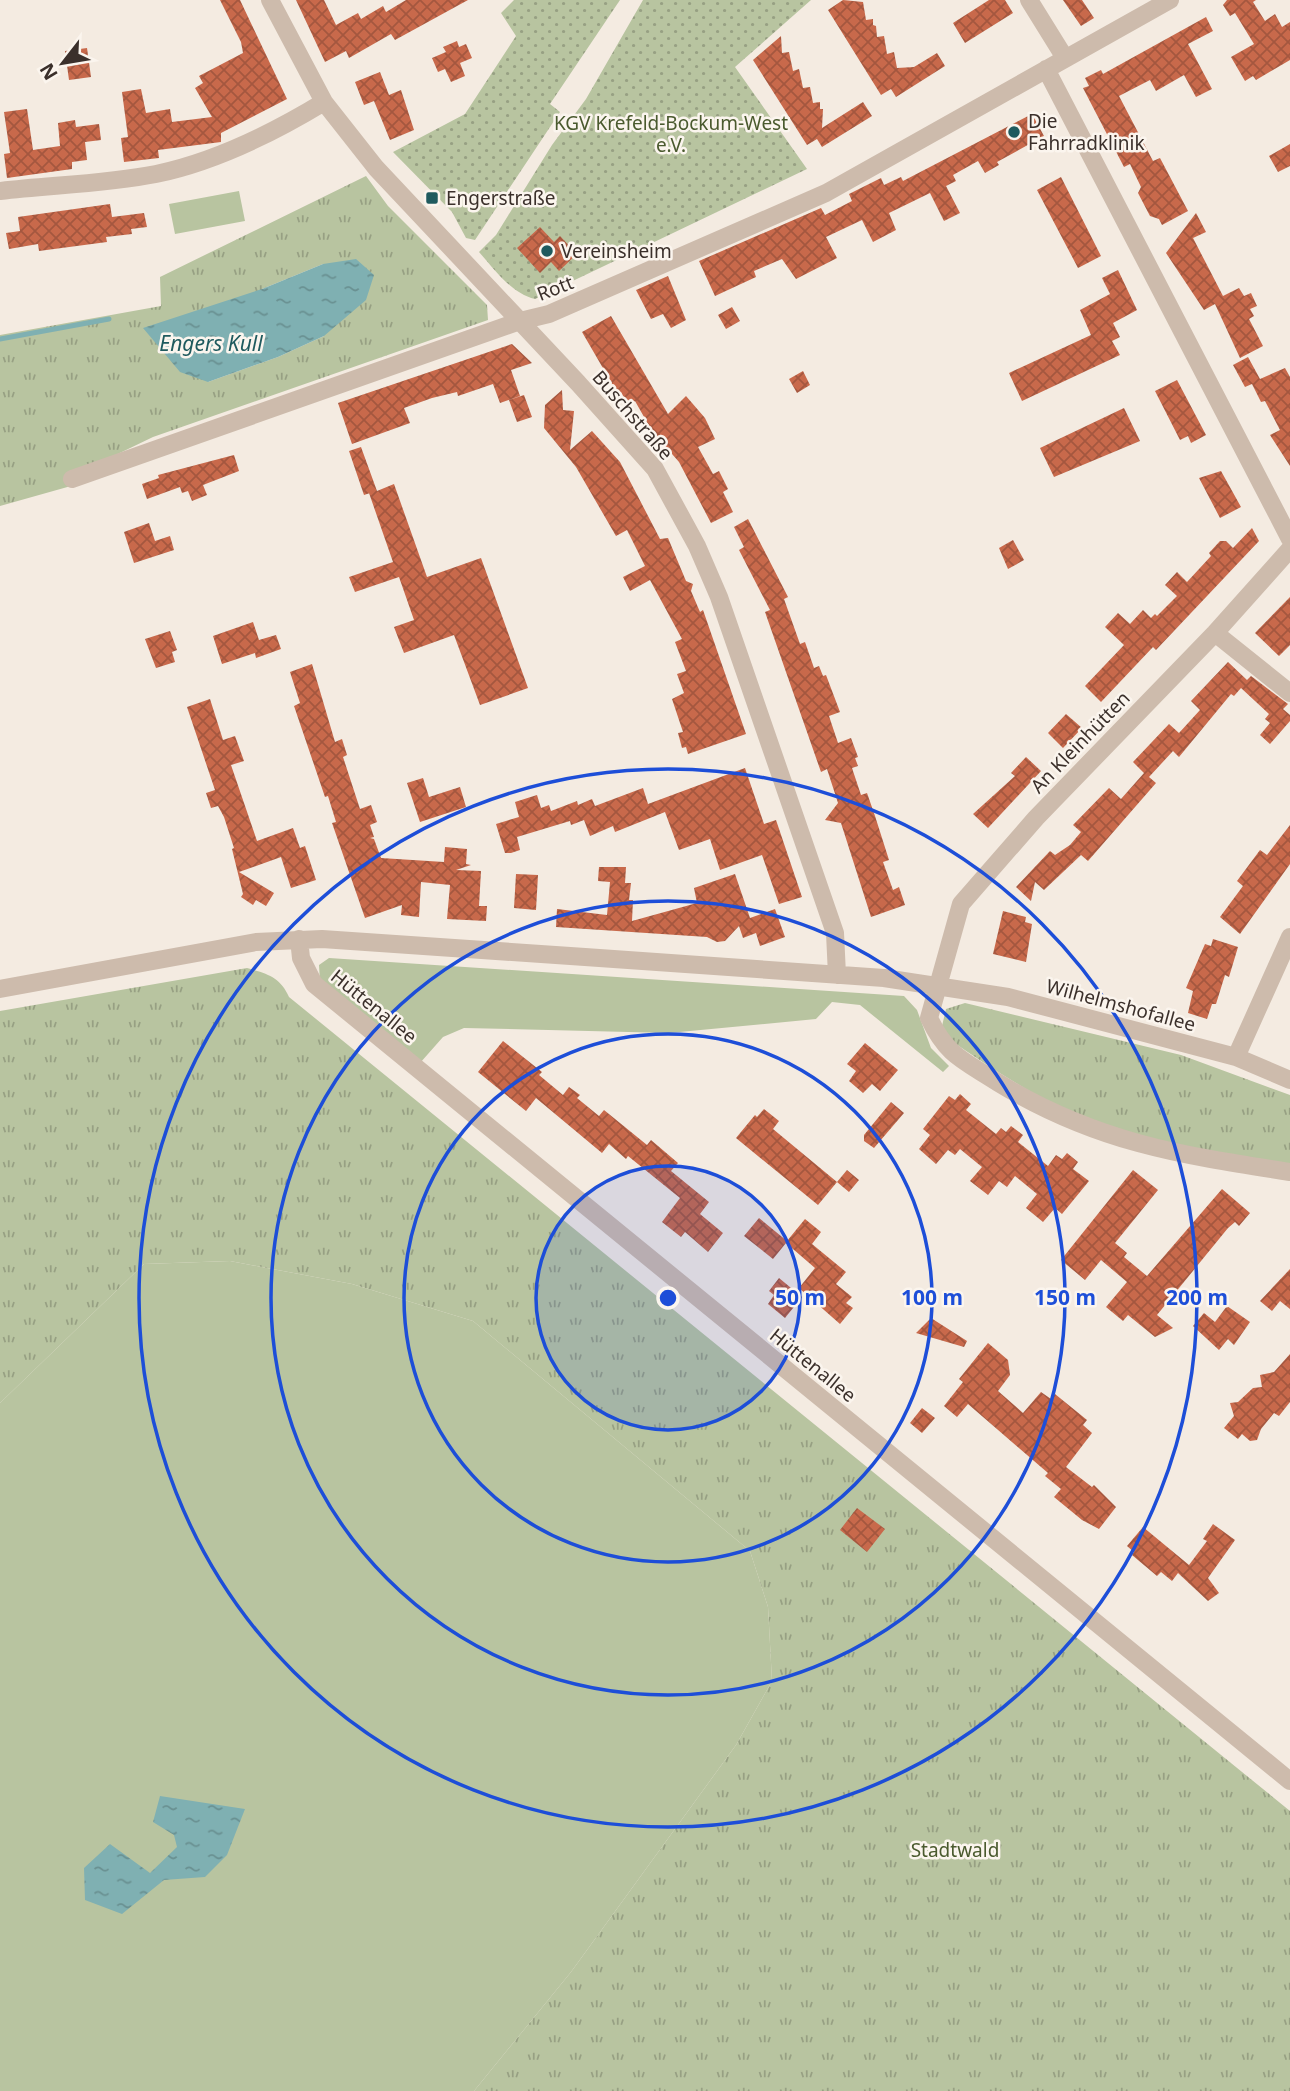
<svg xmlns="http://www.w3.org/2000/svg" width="1290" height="2091" font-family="'Noto Sans',sans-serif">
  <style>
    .grass { fill: #b8c4a0 }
    .park { fill: url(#park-tufts); fill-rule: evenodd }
    .garden { fill: url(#garden-dots) }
    .water { fill: url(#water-ripples) }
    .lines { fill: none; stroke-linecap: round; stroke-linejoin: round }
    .stream { stroke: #7fb0b2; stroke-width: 5 }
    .building { fill: url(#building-cross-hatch) }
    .street { stroke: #cdbbac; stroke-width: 18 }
    .ring { fill: none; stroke: #1d4ed8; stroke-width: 3.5 }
    .poi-dot { fill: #1f5a5e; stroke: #fbf5ee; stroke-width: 2.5 }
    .labels { text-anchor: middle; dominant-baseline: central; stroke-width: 5; stroke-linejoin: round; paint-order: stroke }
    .poi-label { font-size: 19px; fill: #3b302b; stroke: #fbf5ee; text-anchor: start }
    .park-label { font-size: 19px; fill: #4a5a2e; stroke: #fbf5ee }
    .street-label { font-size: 19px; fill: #3b302b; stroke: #fbf5ee }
    .water-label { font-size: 21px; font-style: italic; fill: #1f5a5e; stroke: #fbf5ee }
    .centre { fill: #1d4ed8; stroke: #fbf5ee; stroke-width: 3.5 }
    .ring-label { font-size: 21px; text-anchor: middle; font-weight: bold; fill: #1d4ed8; stroke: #fbf5ee; stroke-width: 5; stroke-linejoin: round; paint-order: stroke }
  </style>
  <defs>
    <pattern id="park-tufts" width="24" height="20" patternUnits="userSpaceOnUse" patternTransform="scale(1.75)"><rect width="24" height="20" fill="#b8c4a0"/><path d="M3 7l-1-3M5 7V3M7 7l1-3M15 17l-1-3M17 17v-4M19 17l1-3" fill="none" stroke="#97a083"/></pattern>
    <pattern id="garden-dots" width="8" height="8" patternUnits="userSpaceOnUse" patternTransform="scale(1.75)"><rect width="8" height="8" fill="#b8c4a0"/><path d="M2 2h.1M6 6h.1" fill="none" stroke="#97a083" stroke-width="1.8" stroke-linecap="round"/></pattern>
    <pattern id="water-ripples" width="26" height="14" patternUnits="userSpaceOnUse" patternTransform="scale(1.75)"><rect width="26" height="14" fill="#7fb0b2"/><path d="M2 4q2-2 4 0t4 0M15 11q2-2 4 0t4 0" fill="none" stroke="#699091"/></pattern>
    <pattern id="building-cross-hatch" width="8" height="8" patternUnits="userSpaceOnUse" patternTransform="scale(1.75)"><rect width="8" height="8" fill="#c8694b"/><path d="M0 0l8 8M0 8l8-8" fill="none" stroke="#a4573f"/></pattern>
  </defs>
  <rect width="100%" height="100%" fill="#f4ebe1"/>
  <!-- grass -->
  <path class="grass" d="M239,191L245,221L175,234L169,204Z
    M329,958L904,996L917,1010L931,1048L949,1066L943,1072L860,1005L832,1002L816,1019L669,1033L464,1028L443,1037L420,1063L320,982L319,965Z
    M230,1261L352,1284L473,1321L750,1551L768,1607L772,1681L736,1745L571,1972L474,2091H0V1403L144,1264Z"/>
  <!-- park -->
  <path class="park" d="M366,176L388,206L487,305L488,320L153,437L68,478L71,486L0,506V335L161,306L160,277ZM323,264L324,336L278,357L208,382L262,289Z
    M247,968C268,974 280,977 289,997L1290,1811V2091H474L571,1972L736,1745L772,1681L768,1607L750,1551L473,1321L352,1284L230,1261L144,1264L0,1403V1011Z
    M965,1003L1181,1055L1290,1095V1166C1229,1155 1164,1148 1105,1127C1050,1107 998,1073 950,1040L942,1026L946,1009Z"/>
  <!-- garden -->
  <path class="garden" d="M514,0H620L550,104L560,112L475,240L466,238L452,212L393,152L465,114L516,36L501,13Z
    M643,0H811L735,67L807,169L535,299C511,293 495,270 479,252L496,235L552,145L586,99Z"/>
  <!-- water -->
  <path class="water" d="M356,259L374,275L366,300L324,336L278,357L208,382L180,372L143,328L262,289L323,264Z
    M160,1796L245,1809L227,1855L205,1877L164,1880L122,1914L85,1900L84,1868L110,1844L150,1873L177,1847L174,1835L153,1822Z"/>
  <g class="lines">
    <!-- stream -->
    <path class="stream" d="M0,339L109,319"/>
  </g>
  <!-- building -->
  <path class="building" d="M220,0H240L287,99L221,133V142L158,150L159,158L124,162L121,138L128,137L122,92L141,89L146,113L170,109L172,122L212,117L195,88L203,83L199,76L243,53L241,42Z
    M296,0H324L336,25L358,13L361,19L383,6L386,12L406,0H468L395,40L391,34L349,58L346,51L325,62Z
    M843,0L863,2L866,20L873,19V25L876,26L877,37L884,36L887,54L894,52L897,68L914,67L937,53L945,66L896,97L891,89L881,95L828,10Z
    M989,0H1005L1013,13L965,43L953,23Z
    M1063,0H1082L1094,18L1081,26Z
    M1227,0H1256L1253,2L1265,21L1275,14L1282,27L1290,22V60L1256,80L1253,76L1245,81L1231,57L1254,44L1235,13L1230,16L1223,5Z
    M1206,17L1213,31L1188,44L1212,89L1196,97L1184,75L1156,91L1150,80L1119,96L1153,161L1160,158L1188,211L1162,225L1159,219L1150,216L1138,193L1141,187L1130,164L1124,167L1083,88L1089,86L1085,78L1101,70L1103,74Z
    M781,36L782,53L789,52L793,71L799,69L803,88L810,87L813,103L820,102V109H823L822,128L863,102L872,116L822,147L817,139L807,145L753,60Z
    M457,41L459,47L466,44L472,58L460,63L465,76L451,82L445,69L438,72L432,58L446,52L443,47Z
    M87,48L91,77L69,80L65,51Z
    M380,72L389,95L401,90L414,130L390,140L374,101L364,105L355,82Z
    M27,109L33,150L60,146L58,123L75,120L76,127L99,124L101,140L85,142L87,160L72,162V169L7,178L4,154L10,153L4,112Z
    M1032,114L1044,136L997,162L999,165L985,173L978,161L953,175L956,181L946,186L960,213L944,221L930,193L889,213L896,230L873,242L862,220L826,237L837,258L796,279L782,259L754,271L756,277L715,296L699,261L821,208L825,215L852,201L849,194L881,178L884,185L901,177L903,181Z
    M1290,144V166L1278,172L1269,156Z
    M1061,177L1101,256L1078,268L1037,190Z
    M110,204L112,217L144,213L147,227L131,229L132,234L106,237L107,242L39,251L38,244L9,249L6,233L20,231L18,217Z
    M1196,213L1206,232L1193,238L1223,296L1239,288L1244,296L1251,293L1257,306L1250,309L1254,316L1249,319L1263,346L1240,358L1215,304L1204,310L1166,253Z
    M540,227L554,242L560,236L577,254L559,271L551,262L540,273L517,248Z
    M1118,270L1137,310L1113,323L1120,337L1112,341L1120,355L1022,401L1009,373L1091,335L1080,310L1110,294L1102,278Z
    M668,276L686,320L671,328L663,314L651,319L636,290Z
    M732,307L740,321L726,329L718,315Z
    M611,316L668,414L686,396L705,418L715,439L698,447L713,474L719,471L728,489L723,492L733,512L711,523L679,462L652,431L635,401L628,405L621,392L618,394L582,332Z
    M512,344L532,363L511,370L520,396L500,403L493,384L458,396L457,392L432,398L404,408L410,423L352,444L338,403Z
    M1248,357L1260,379L1285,368L1290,377V466L1270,435L1280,430L1265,401L1261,402L1252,384L1245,387L1233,365Z
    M803,371L810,385L797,393L789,379Z
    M1177,380L1206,435L1191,443L1188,436L1180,440L1155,391Z
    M562,390L563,410L574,411L570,450L592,431L620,462L660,539L668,538L686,581L693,584L691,591L700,612L703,610L746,734L688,754L686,747L682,748L678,733L683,732L672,699L684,693L677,674L686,671L675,642L682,639L650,580L630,591L623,577L645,566L627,530L616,536L576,467L544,428L545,405Z
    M524,395L532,417L517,422L509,400Z
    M1124,408L1140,441L1054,477L1040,448Z
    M361,447L377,491L394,484L427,577L481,558L528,688L480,705L454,635L404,653L394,627L414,620L399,577L355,592L349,577L393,562L369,493L373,492L364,495L349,451Z
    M234,455L239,471L203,485L207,495L192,501L188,491L182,493L180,487L147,499L142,484L159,478L158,475Z
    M1221,471L1241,507L1220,518L1199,478Z
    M748,519L788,597L784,599L800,644L805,642L814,668L819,666L823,676L826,675L840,712L829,716L838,743L851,738L858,757L855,758L858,766L852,768L861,795L867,793L875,816L889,860L883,862L893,890L899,887L905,905L871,917L841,823L825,820L838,803L827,769L821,772L765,612L770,610L739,550L744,547L734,527Z
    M149,523L155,541L170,536L174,550L134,563L124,532Z
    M1252,528L1259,541L1156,650L1153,647L1101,702L1085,686L1124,645L1105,627L1118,613L1130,624L1143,610L1151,618L1155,614L1157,616L1177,596L1165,585L1177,572L1187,582L1211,556L1209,553L1220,541H1226L1233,548Z
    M1013,540L1024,560L1008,569L999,548Z
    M1290,597V645L1279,656L1255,633Z
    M253,622L259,640L276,635L281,649L256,658L255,653L222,664L213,636Z
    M170,631L177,650L172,652L175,662L156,668L145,639Z
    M1228,662L1247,680L1251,676L1288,704L1283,709L1290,715V721L1270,744L1260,735L1270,723L1265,719L1269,714L1241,688L1234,696L1231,694L1179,757L1173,751L1149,777L1156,783L1088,861L1081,855L1044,890L1035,882L1031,901L1016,887L1050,851L1055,855L1070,845L1081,832L1073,825L1109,788L1121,799L1144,773L1133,762L1169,724L1179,733L1200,710L1191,701Z
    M312,664L335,742L342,739L347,755L343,757L360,809L371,805L377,822L370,825L374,837L370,838L374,839L381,858L444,862L445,847L467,849L466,864L471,865L456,870L481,871L479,906H487L486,921L447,919L450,885L421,882L419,917L401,915L402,905L365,918L332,823L336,822L328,796L325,797L294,706L300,703L290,672Z
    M210,699L223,740L235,736L244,761L231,765L257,841L293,828L300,848L305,846L316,880L291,888L281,857L239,872L274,893L266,906L256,900L253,905L241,897L243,894L232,849L234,848L224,817L218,806L211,808L206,793L215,790L187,707Z
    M1066,714L1082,728L1063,748L1048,733Z
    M1026,757L1041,771L988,828L973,814L1015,776L1011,773Z
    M745,768L764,824L776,820L802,897L779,904L762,855L720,870L710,839L679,850L665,812L615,832L613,826L590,836L584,820L571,825L570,821L517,837L520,850L511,853H505L496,824L519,817L515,802L537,795L541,808L549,805L551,811L577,801L578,805L592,799L595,806L643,788L648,804Z
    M423,778L429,797L460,787L466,807L420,822L407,783Z
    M1290,825V864L1240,934L1220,917L1243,886L1237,881L1260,850L1267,855Z
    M599,867H626L625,883H631L629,900H633L632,921L697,903L694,888L735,874L750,918L775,909L785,937L760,946L756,933L743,938L739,926L725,941L717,942L707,937L556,927L557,909L607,915L610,882L598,881Z
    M516,874L538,875L536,910L514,908Z
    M1003,911L1026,917L1025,922L1032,924L1026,962L993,954Z
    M1213,939L1238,947L1229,977L1225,975L1216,1004H1212L1207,1019L1188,1013L1193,991L1186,988L1205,944L1211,946Z
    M503,1041L542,1072L539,1075L563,1095L569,1087L580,1095L577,1098L599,1116L604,1110L647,1145L651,1140L678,1163L671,1171L709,1202L700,1214L723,1233L708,1252L685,1232L681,1237L662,1222L680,1198L628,1156L626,1159L609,1144L602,1153L536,1098L526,1111L478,1072Z
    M865,1043L898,1070L880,1091L872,1084L863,1093L849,1081L856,1071L847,1064Z
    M960,1094L971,1104L966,1110L996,1134L1001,1128L1006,1132L1011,1126L1023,1135L1018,1142L1048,1166L1056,1155L1062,1159L1067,1153L1078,1162L1073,1169L1089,1181L1062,1214L1055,1208L1043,1222L1026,1208L1037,1194L1015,1176L1007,1187L999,1181L988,1195L970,1181L982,1167L960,1149L955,1155L948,1150L936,1164L919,1149L930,1135L923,1129L949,1096L955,1100Z
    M891,1102L904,1113L874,1148L864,1141V1135Z
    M764,1109L779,1121L773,1129L837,1182L847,1170L859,1180L849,1192L837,1182L818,1205L736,1138L755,1115L757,1117Z
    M1133,1170L1158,1190L1115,1243L1127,1253L1124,1257L1147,1276L1222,1189L1250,1213L1239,1226L1235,1222L1228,1228L1157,1315L1173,1328L1155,1337L1128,1315L1123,1321L1106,1307L1127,1282L1101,1260L1085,1280L1061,1260Z
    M759,1218L787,1241L805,1219L821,1232L812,1244L846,1272L836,1284L852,1297L846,1303L853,1308L840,1324L799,1288L815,1268L786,1243L773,1259L744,1236Z
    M1290,1269V1309L1280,1301L1272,1311L1260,1301Z
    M779,1278L802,1297L785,1318L768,1304L774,1295L769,1291Z
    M1227,1306L1250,1322L1234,1345L1228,1339L1219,1350L1193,1326L1204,1313L1215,1322Z
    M931,1318L967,1341L964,1347L916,1333Z
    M988,1343L1008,1360L1010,1375L998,1391L1023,1413L1041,1392L1051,1399L1055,1394L1087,1420L1083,1425L1092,1433L1066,1467L1092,1487L1094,1485L1116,1507L1099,1529L1082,1520L1054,1497L1061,1489L1045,1476L1048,1473L968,1404L957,1417L944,1406L963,1382L959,1379Z
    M1290,1354V1402L1279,1416L1274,1413L1261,1429L1257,1440L1250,1441L1242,1434L1238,1439L1224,1428L1234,1416L1230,1403L1238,1402L1253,1388L1262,1387L1260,1375L1274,1372Z
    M922,1408L935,1418L922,1433L910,1423Z
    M857,1508L885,1529L867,1552L840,1530Z
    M1213,1524L1235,1540L1208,1578L1219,1593L1208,1601L1178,1573L1172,1581L1161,1572L1157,1576L1132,1555L1134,1552L1127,1546L1143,1527L1189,1565L1207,1541L1203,1539Z"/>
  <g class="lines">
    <!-- street -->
    <path class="street" d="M270,0L324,102L376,168L578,383L655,469L697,546L719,597L835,933L837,975
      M1029,0L1065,58
      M1046,69L1290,539
      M0,191C51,185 105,184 156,174C214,162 273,133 324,102
      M72,479L520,321L549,314L826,193L1170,0
      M1290,549L1215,633L1036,818L961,904L929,1018C947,1056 963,1060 997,1082C1095,1142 1179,1155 1290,1172
      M1215,633L1290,693
      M299,939L301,958L314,984L1290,1781
      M0,989L256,942L322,939L585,957L884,978L1008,997L1236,1057L1290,1080
      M1236,1057L1290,937"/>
  </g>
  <!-- distance rings -->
  <circle cx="668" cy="1298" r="132" fill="#1d4ed8" fill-opacity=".12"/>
  <g class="ring">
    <circle cx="668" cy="1298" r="132"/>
    <circle cx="668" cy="1298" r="264"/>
    <circle cx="668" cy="1298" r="397"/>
    <circle cx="668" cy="1298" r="529"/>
  </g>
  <!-- markers -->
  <g class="poi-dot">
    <circle cx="1014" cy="132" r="7"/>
    <rect x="425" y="191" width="14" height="14" rx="3.5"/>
    <circle cx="547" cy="251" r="7"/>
  </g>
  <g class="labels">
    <!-- poi labels -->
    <g class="poi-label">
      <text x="1028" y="121">Die<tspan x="1028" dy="22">Fahrradklinik</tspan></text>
      <text x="446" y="198">Engerstraße</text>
      <text x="561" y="251">Vereinsheim</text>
    </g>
    <!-- park labels -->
    <g class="park-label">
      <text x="671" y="123">KGV Krefeld-Bockum-West<tspan x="671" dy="22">e.V.</tspan></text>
      <text x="955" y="1850">Stadtwald</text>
    </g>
    <!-- street labels -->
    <g class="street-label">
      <text transform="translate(555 288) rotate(-21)">Rott</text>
      <text transform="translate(633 415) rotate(49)">Buschstraße</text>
      <text transform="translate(1080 742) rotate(-46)">An Kleinhütten</text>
      <text transform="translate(1121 1005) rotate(15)">Wilhelmshofallee</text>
      <text transform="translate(374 1006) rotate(39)">Hüttenallee</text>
      <text transform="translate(813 1365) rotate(39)">Hüttenallee</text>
    </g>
    <!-- water labels -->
    <g class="water-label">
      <text x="211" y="343">Engers Kull</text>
    </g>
  </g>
  <circle cx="668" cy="1298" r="10" class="centre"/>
  <g class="ring-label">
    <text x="800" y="1305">50 m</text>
    <text x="932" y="1305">100 m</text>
    <text x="1065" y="1305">150 m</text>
    <text x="1197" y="1305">200 m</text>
  </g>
  <!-- north arrow -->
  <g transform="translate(63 63) rotate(239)" stroke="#fbf5ee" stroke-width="5" paint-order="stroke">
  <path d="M0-5L12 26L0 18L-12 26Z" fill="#3b302b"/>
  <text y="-10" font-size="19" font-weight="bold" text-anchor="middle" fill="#3b302b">N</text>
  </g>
</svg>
